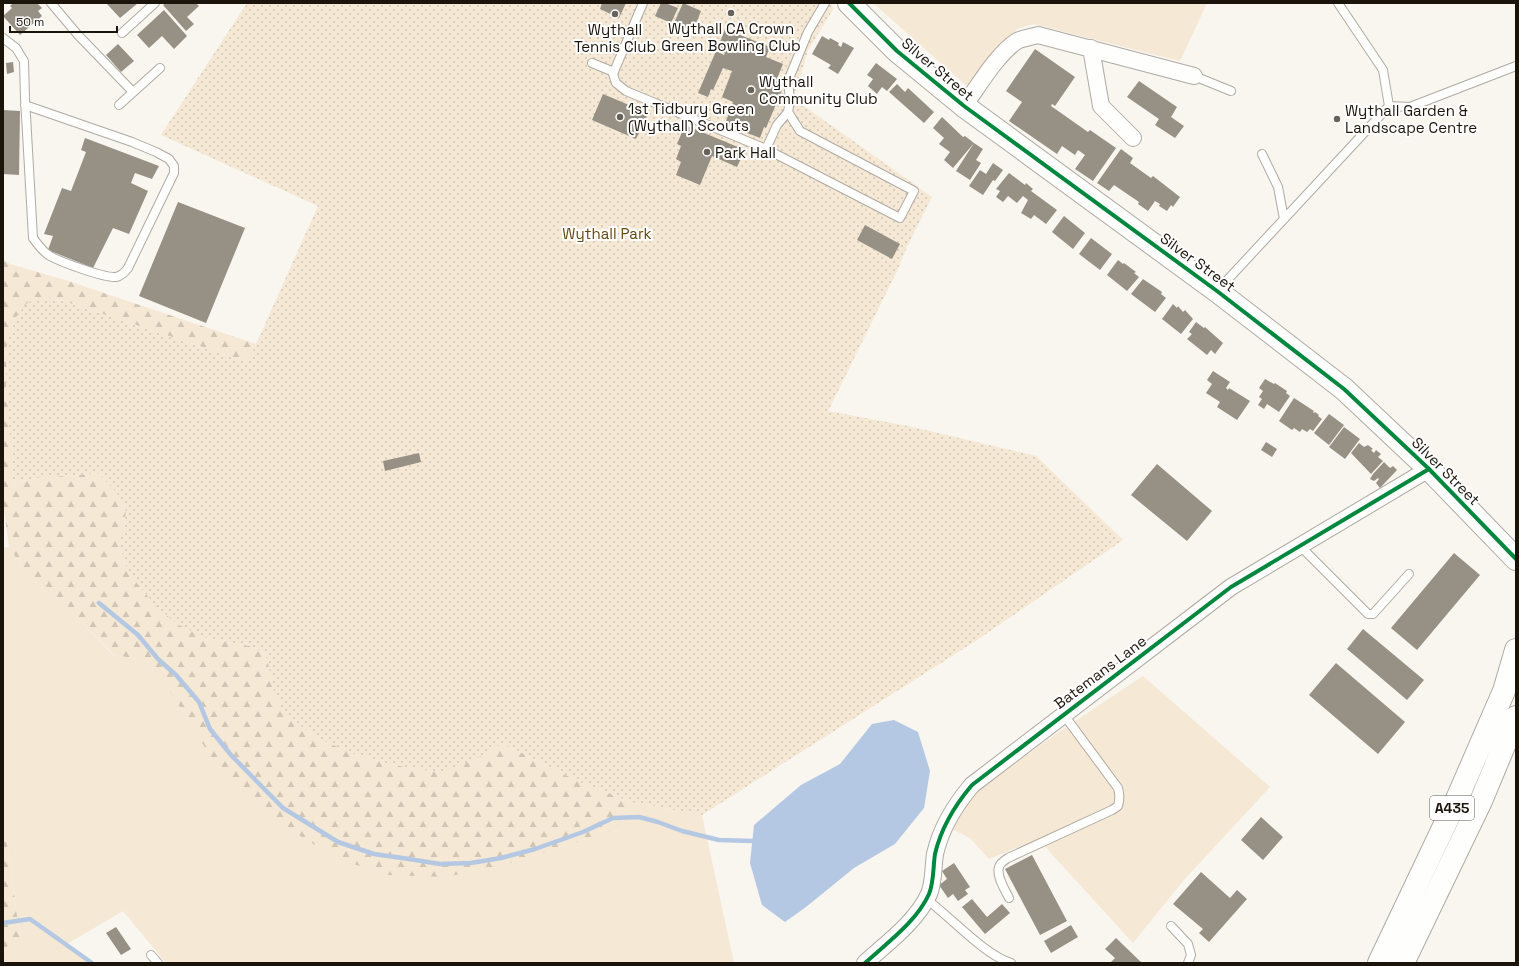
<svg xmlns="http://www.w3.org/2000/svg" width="1519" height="966" font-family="'Space Grotesk',sans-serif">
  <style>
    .grass { fill: #f5e8d4 }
    .forest { fill: url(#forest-firs) }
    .park { fill: url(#park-dots) }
    .water { fill: #b4c8e4 }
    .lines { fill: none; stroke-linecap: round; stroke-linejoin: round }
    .stream { stroke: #b4c8e4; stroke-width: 4.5 }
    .building { fill: #979185 }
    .lane-casing { stroke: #afaaa3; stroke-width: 10 }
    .street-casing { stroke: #afaaa3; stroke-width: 18 }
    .secondary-casing { stroke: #afaaa3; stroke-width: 24 }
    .highway-casing { stroke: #afaaa3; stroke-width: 24 }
    .lane { stroke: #fefefd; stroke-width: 8 }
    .street { stroke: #fefefd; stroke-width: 16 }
    .secondary { stroke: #fefefd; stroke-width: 22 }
    .highway { stroke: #fefefd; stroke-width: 22 }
    .cycleway-casing { stroke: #fff; stroke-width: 6 }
    .cycleway { stroke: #00873e; stroke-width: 4 }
    .poi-dot { fill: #68635a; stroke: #fff; stroke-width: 1.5 }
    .labels { text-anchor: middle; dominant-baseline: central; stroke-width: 4; stroke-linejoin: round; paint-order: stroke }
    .shield { fill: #fff; stroke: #5f5a54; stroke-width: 1 }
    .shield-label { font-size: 14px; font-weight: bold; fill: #1a140a }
    .poi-label { font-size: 15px; fill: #1a140a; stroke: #fff; text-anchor: start }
    .street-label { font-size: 15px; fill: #1a140a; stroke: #fff }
    .park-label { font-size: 15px; fill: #664810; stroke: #fff }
  </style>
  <defs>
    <pattern id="forest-firs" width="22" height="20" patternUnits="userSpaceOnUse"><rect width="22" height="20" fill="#f5e8d4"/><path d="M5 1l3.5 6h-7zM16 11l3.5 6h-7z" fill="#d1c6b5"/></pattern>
    <pattern id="park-dots" width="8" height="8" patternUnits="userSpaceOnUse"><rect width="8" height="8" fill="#f5e8d4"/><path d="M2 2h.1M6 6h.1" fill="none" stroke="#d1c6b5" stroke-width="1.8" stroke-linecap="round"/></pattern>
  </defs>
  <rect width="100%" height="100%" fill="#f9f5ef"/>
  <!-- grass -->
  <path class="grass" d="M873,3H1207L1180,61L1033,24L1017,29L967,86Z
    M9,547L28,576L68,608L113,655L151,661L221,773L261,809L297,834L500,866L616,830L631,802L702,815L734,963H166L123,911L67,944L92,963H3V949L20,937L6,836L3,831V548Z
    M1143,676L1270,787L1183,881L1133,943L1038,839L989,859L970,838L952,829L971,795L1056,734Z"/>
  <!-- forest -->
  <path class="forest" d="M3,260L10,264L65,280L256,344L248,362L54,298L16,317L7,342L6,379L14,482L39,478L98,473C105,481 124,496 126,507C128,519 122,532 119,544L206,638L250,646L263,652L268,661L272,686L351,753L386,763L415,769L440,772L486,754L502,743L582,783L631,802L616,830L500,866L445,877L388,875L338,859L297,834L261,809L221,773L151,661L114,655L68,608L28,576L9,547L3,503Z
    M3,831L6,836L20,938L3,949Z"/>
  <!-- park -->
  <path class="park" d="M247,3H829L834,8L808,50L794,99L932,197L907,247L897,271L828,411L908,426L1036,456L1123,540L974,642L702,815L631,802L582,783L502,743L486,754L460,766L440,772L415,769L386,763L351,753L324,741L301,726L281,707L272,686L268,661L263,652L250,646L206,638L177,624L156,606L129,574L119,544L125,523L126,506L116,492L98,473L39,478L13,482L6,379L7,342L16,317L28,302L54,298L248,362L318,206L161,135Z"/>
  <!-- water -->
  <path class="water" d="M894,720L918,732L930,771L924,808L895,844L854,868L806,907L785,922L762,905L750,863L754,825L801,785L840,764L872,724Z"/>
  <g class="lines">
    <!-- stream -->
    <path class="stream" d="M99,603L138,635L158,659L176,675L199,702L210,729L231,755L283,808L338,842L374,854L409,859L440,864L471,863L501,858L535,849L583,832L613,818L639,817L658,822L682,831L719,840L752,841
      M3,923L30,919L92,963"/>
  </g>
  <!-- building -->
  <path class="building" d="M13,3H37L42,8L38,11L42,16L20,35L3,16L12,8L10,6Z
    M108,3H138L120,18L107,4Z
    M166,3H196L199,6L187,17L194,24L186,31L163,5Z
    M602,3H626L619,18L600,9Z
    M661,3H665L678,8L671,23L655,16Z
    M683,3L701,11L693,31L674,23Z
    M164,10L187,36L174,49L162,36L149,48L137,35Z
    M725,29L770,47L766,57L783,64L776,81L781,83L779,88L782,90L766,128L764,127L760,138L725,124L733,102L722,97L732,71L723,68L713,90L711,89L708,97L698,93L716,51L724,55L725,53L717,50Z
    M822,36L829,40L830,38L839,43L838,45L841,47L843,42L854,48L838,74L828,68L831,65L812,54Z
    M118,44L134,61L121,72L106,55Z
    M1035,49L1075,77L1055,106L1052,104L1051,106L1088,132L1090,130L1116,148L1093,181L1075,169L1085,155L1078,150L1075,155L1062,146L1057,154L1009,121L1022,102L1006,91Z
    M13,62L14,72L7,74L6,63Z
    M876,63L897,79L887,91L882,87L877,94L868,86L873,79L867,75Z
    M1139,81L1177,107L1171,117L1184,126L1175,138L1155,125L1159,119L1127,97Z
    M897,84L905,92L908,88L934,112L924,123L889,92Z
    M603,94L648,113L636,139L592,120Z
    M3,110L20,111L19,175L3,174Z
    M942,117L963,137L965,136L974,143L953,168L944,160L950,152L939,144L944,138L933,128Z
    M685,125L745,150L737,167L712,156L700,185L676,175L681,162L676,159L681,146L677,144Z
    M85,138L159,166L152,179L135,173L131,183L148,191L129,234L113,228L93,268L48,250L53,236L44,234L62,188L71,191L86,152L81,150Z
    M974,143L983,149L976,160L981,163L970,180L956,171Z
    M1121,149L1133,158L1130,163L1151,178L1153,176L1180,197L1173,207L1171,205L1167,211L1159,206L1160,204L1155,201L1148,211L1138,204L1139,202L1114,185L1109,191L1097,183Z
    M993,163L1003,170L995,181L993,180L983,195L969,186L980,170L986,174Z
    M1009,173L1025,185L1026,183L1033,189L1031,191L1057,210L1046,224L1034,215L1031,219L1021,213L1028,200L1023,196L1017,203L1008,196L1003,202L996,197L1000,191L996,189Z
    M178,202L245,228L206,323L139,296Z
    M1064,216L1085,233L1073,249L1052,232Z
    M865,225L900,244L892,259L857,240Z
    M1091,238L1112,254L1100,270L1079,254Z
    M1118,260L1123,264L1124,263L1136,272L1134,273L1139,277L1127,291L1107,275Z
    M1143,279L1162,292L1161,294L1166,298L1155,312L1131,294Z
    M1173,304L1177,308L1178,306L1183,312L1185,310L1193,319L1181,334L1162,319Z
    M1196,322L1204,328L1205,327L1223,343L1215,354L1211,350L1207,355L1187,339L1192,334L1189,332Z
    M1213,371L1230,382L1226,388L1228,390L1229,388L1250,401L1237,420L1217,407L1220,402L1206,393L1212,384L1207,380Z
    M1265,379L1274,384L1275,383L1287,391L1286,393L1290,396L1279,412L1267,404L1264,409L1258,405L1262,399L1259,397L1263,391L1259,388Z
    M1294,398L1314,411L1313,412L1314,413L1315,412L1319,415L1318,416L1322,419L1313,431L1310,429L1307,432L1302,429L1300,432L1294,428L1292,430L1279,421Z
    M1329,414L1344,425L1329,445L1314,433Z
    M1344,427L1360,439L1345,459L1329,447Z
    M1266,442L1277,449L1272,457L1261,450Z
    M1359,443L1364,447L1368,445L1373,449L1371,450L1374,453L1376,450L1381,454L1378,457L1383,461L1371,474L1351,453Z
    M419,453L421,462L385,471L383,461Z
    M1384,462L1390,468L1393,466L1397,470L1380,488L1376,483L1379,479L1378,478L1374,481L1370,479L1373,474Z
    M1157,464L1212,511L1187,541L1131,495Z
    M1454,553L1480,575L1417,650L1391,628Z
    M1363,629L1424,680L1407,700L1347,649Z
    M1336,663L1405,722L1378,754L1309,695Z
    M1261,817L1283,837L1263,860L1241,840Z
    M1032,855L1067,921L1040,935L1005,869Z
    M954,863L970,887L965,890L968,894L958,901L953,894L948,898L939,885L947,879L942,871Z
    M1201,872L1230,898L1237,890L1247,899L1209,942L1199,933L1203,929L1173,904Z
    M972,899L987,917L1002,904L1010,913L985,934L962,907Z
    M1071,925L1078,937L1051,953L1044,941Z
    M116,927L131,949L121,955L106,933Z
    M1116,938L1142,963H1110L1115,958L1105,949Z"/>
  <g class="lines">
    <!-- lane casing -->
    <g class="lane-casing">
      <path id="lane" d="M51,3L78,35L133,92
        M643,3L613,74L616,83L626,91L766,149L900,218L914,191L800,131L788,112
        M122,33L155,3
        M3,38L16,48L24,61L25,98L33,238C38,245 43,252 50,256C61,262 104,278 116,277C121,276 125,272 128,268L174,173V166L169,159L156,152L132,142L25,105
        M592,63L614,72
        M1194,76L1231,91
        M119,105L160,68
        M1389,106L1410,107L1516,66
        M766,149L777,125L788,112L790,100L788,81L808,32L825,3
        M1262,154L1278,187L1284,219
        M1218,290L1389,106L1383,70L1338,3
        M1300,546L1368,614H1373L1409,574
        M1009,898C1005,890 996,876 999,867C1000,863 1005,860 1008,858L1112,810L1118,806C1120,799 1120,795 1118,788L1064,715
        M926,899C951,917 983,954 1011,963
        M1171,926L1188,944L1191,955L1188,963
        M151,955L158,963"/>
    </g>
    <!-- street casing -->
    <g class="street-casing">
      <path id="street" d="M1091,48L1101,106L1133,138
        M964,106C978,87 997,54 1017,41C1023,38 1032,37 1038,35L1194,76
        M865,963C887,943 917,921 929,894C934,882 933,867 935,854C941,828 955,805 972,785L1231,587L1429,469"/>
    </g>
    <!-- secondary casing -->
    <g class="secondary-casing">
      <path id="secondary" d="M849,3L897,51L964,106L1217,291L1344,389L1429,469L1516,559"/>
    </g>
    <!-- highway casing -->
    <g class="highway-casing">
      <path id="highway" d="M1379,963L1457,799L1504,691L1516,650
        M1403,963L1481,801L1516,717"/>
    </g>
    <!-- lane -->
    <use href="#lane" class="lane"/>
    <!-- street -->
    <use href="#street" class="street"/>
    <!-- secondary -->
    <use href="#secondary" class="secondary"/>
    <!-- highway -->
    <use href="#highway" class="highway"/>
    <!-- cycleway casing -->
    <g class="cycleway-casing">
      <path id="cycleway" d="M849,3L897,51L964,106L1217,291L1344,389L1429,469L1516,559
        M865,963C887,943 917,921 929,894C934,882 933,867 935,854C941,828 955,805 972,785L1231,587L1429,469"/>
    </g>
    <!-- cycleway -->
    <use href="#cycleway" class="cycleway"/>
  </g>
  <!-- markers -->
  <g class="poi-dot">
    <circle cx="731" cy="13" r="4"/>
    <circle cx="615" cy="14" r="4"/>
    <circle cx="751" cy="90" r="4"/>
    <circle cx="620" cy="117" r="4"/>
    <circle cx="1337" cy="119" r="4"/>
    <circle cx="707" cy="152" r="4"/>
  </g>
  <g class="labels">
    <!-- shield labels -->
    <rect class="shield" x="1430" y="796" width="44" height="24" rx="3"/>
    <g class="shield-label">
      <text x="1452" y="808">A435</text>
    </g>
    <!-- poi labels -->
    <g class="poi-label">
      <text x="731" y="28" text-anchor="middle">Wythall CA Crown<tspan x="731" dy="17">Green Bowling Club</tspan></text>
      <text x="615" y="29" text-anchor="middle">Wythall<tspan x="615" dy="17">Tennis Club</tspan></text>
      <text x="759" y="81">Wythall<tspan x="759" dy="17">Community Club</tspan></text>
      <text x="628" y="108">1st Tidbury Green<tspan x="628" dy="17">(Wythall) Scouts</tspan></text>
      <text x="1345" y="110">Wythall Garden &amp;<tspan x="1345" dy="17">Landscape Centre</tspan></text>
      <text x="715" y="152">Park Hall</text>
    </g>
    <!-- street labels -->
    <g class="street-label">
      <text transform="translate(938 69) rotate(40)">Silver Street</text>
      <text transform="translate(1198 262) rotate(36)">Silver Street</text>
      <text transform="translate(1446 471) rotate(45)">Silver Street</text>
      <text transform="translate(1100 672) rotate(-37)">Batemans Lane</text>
    </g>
    <!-- park labels -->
    <g class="park-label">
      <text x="607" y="233">Wythall Park</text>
    </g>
  </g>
  <!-- border -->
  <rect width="1519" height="966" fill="none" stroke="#1a140a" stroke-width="8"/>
  <!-- scale -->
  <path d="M10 26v6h107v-6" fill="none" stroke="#1a140a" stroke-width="2"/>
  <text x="16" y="26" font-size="12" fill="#1a140a" stroke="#ffffff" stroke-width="3" paint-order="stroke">50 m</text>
</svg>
